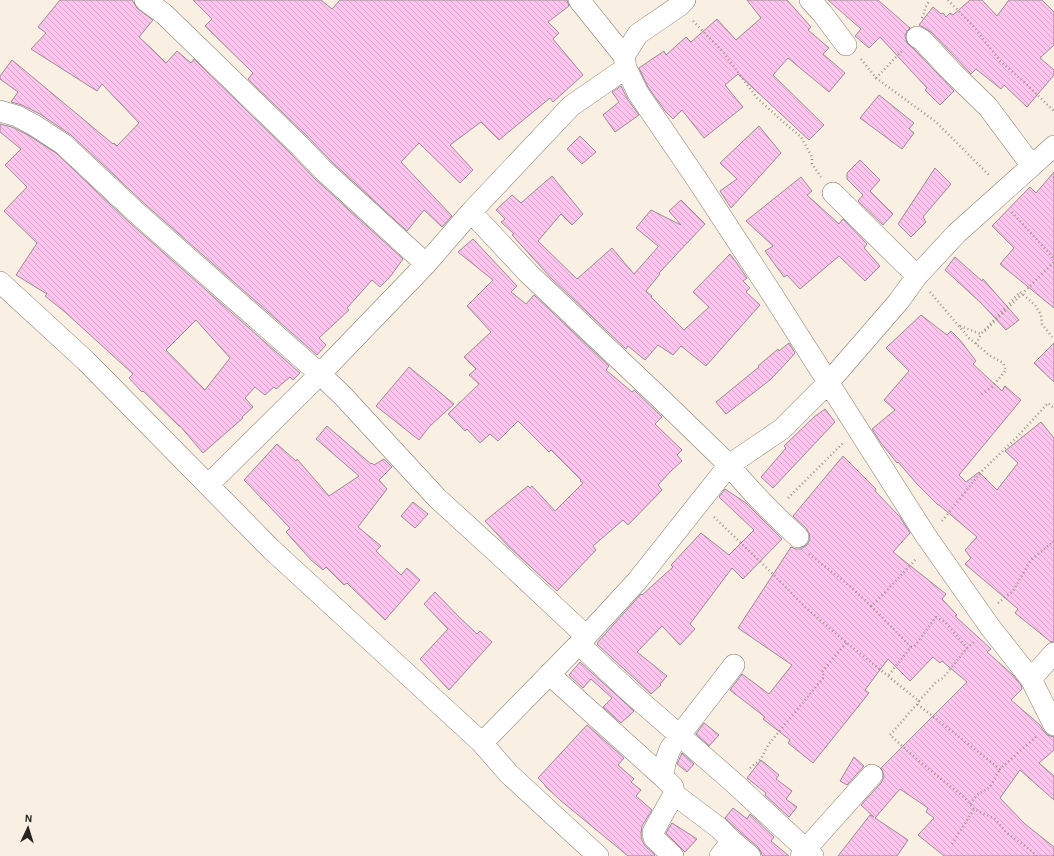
<svg xmlns="http://www.w3.org/2000/svg" width="1054" height="856" font-family="'Alegreya Sans',sans-serif">
  <style>
    .building { fill: url(#building-back-hatch); stroke: #998c95; fill-rule: evenodd }
    .lines { fill: none; stroke-linecap: round; stroke-linejoin: round }
    .minor-casing { stroke: #847b70; stroke-width: 22 }
    .path { stroke: #9b948b; stroke-width: 2.5; stroke-dasharray: 1 3; stroke-linecap: butt }
    .minor { stroke: #fff; stroke-width: 21 }
  </style>
  <defs>
    <pattern id="building-back-hatch" width="6" height="6" patternUnits="userSpaceOnUse"><rect width="6" height="6" fill="#fec3ee"/><path d="M-1 5l2 2M0 0l6 6M5-1l2 2" fill="none" stroke="#daa7cc"/></pattern>
  </defs>
  <rect width="100%" height="100%" fill="#faefe3"/>
  <!-- building -->
  <path class="building" d="M60,0H132L138,9L153,20L139,37L153,50L166,63L177,51L191,63L194,59L291,154L315,179L403,259L390,277L380,287L372,280L347,308L349,310L319,338L326,345L317,355L146,205L71,135L40,114L22,105L11,102L18,92L0,79V76L12,60L113,144L114,143L117,146L139,123L102,84L97,91L31,49L46,33L38,27Z
    M193,0H321L332,9L340,0H567L569,6L548,22L559,33L553,39L583,75L553,102L550,98L499,140L481,122L450,145L473,170L460,183L419,143L401,162L452,216L442,227L424,210L407,231L331,161L308,137L248,79L253,73L205,26L212,19Z
    M747,0H787L811,27L808,30L829,48L823,54L845,73L829,92L788,58L773,75L824,125L809,140L738,74L725,85L743,107L704,138L682,110L673,119L665,111L648,87L639,68L664,51L666,55L686,37L691,42L717,19L736,40L761,18Z
    M828,0H878L910,28L907,31L905,36L907,43L914,49L954,91L940,105L925,90L927,88L880,37L869,48L855,36L861,29Z
    M970,0H982L997,16L1009,0H1042L1054,12V45L1040,58L1054,70V75L1027,107L1004,85L1001,89L976,69L971,74L931,32L923,27L919,25L933,7L941,14L943,13L946,17L950,13L953,15Z
    M621,86L628,100L639,115L615,132L603,115L619,102L612,92Z
    M879,95L914,123L909,129L914,133L902,149L860,118Z
    M0,124L12,127L28,135L56,153L130,223L300,373L293,380L290,377L276,389L274,387L265,395L255,387L245,398L253,407L242,417L243,418L203,453L180,426H179L143,391L142,392L129,378L133,374L65,312L45,296L47,294L16,275L37,243L4,211L27,187L5,165L21,149L0,132ZM196,320L230,358L205,390L166,350Z
    M759,126L781,153L731,208L720,191L737,179L720,163Z
    M580,136L596,152L582,164L567,149Z
    M860,160L880,180L870,191L893,214L883,225L858,201L863,195L847,179V173Z
    M935,168L951,184L923,217L926,222L911,237L898,224Z
    M1054,172V308L1000,264L1014,248L992,226L1030,187L1036,193Z
    M552,176L583,214L572,225L561,214L538,241L577,279L612,248L634,274L658,247V246L636,228L651,210L681,225L669,211L681,200L705,224L659,273L660,274L646,291L652,296L651,297L684,330L709,307L693,292L730,254L736,262L747,278L743,281L750,288L746,292L760,305L706,366L681,346L673,355L658,345L645,360L628,346L626,349L551,278L512,235L514,234L501,222L505,219L496,210L512,195L521,203Z
    M801,177L812,191L807,195L839,224L843,219L867,244L864,248L880,266L865,281L839,256L800,289L787,275L784,277L765,251L773,246L746,221Z
    M473,239L517,286L511,292L526,304L534,295L609,366L606,370L632,392L634,390L662,417L655,424L682,450L677,455L682,461L671,471L658,485L662,490L628,525L623,520L593,546L596,550L557,591L509,547L485,521L528,486L530,488L532,486L555,511L583,483L580,481L581,480L551,450L549,452L518,421L498,441L490,434L480,443L467,429L465,431L448,414L479,384L469,375L476,369L464,357L491,332L467,306L493,280L458,252Z
    M955,257L982,281L983,279L1019,320L1006,330L981,303L945,270Z
    M921,315L947,335L951,331L960,340L976,361L973,364L1002,391L1005,386L1021,400L959,475L966,482L979,472L997,490L1018,463L1005,451L1041,422L1054,438V641L1051,642L1015,613L1018,609L965,564L971,558L965,550L977,537L939,505H938L917,484L898,462L897,463L881,443L872,429L895,410L884,400L909,371L886,348Z
    M789,343L795,353L789,360L770,380L726,414L716,402L759,367L758,366L778,349L779,351Z
    M1054,343V382L1034,363Z
    M409,367L454,404L430,426L419,440L376,406Z
    M825,409L835,422L773,488L761,477L786,448L784,446L814,417Z
    M327,426L371,464L372,463L374,465L384,459L392,467L379,480L387,489L358,527L381,546L376,551L401,575L407,568L420,580L385,620L347,583L344,585L326,567L323,570L311,560L286,532L290,528L244,480L277,444L296,461L297,459L329,496L359,476L316,439Z
    M843,456L876,489L875,491L900,517L910,533L893,552L946,594L942,599L957,615L955,616L991,649L987,652L1013,675L1021,685L1022,689L1011,700L1040,725L1043,730L1047,735L1054,737V750L1039,763L1054,776V800L1020,770L1000,798L1025,824L1054,847V856H944L918,835L934,818L926,812L928,808L900,789L875,818L908,840L897,856H838L870,815L874,817L861,805L881,783L884,777L883,772L881,768L967,682L942,661L940,663L933,657L910,681L888,659L865,690L869,693L813,763L788,743L790,740L763,719L765,717L730,690L742,674L769,694L792,665L738,628L791,547L796,549H801L807,545L810,539L809,533L806,528L793,516Z
    M725,489L746,503L782,539L743,579L732,568L690,624L695,629L680,645L662,626L637,652L667,676L660,684L661,685L651,694L597,644H598L597,643L641,594L642,595L673,567L671,565L701,533L729,555L754,530L719,497Z
    M413,502L428,514L415,528L401,516Z
    M435,592L458,616L477,634L480,631L492,642L449,690L420,659L448,629L424,604Z
    M580,662L634,711L621,723L603,707L612,698L591,679L583,688L569,675Z
    M704,723L719,735L709,746L696,734Z
    M587,725L624,758L618,765L634,779L631,782L641,790L636,796L652,810L642,826L641,834L642,840L645,846L655,855L654,856H628L560,800L545,786V785L538,778Z
    M682,753L694,764L687,772L677,764Z
    M854,757L864,766L847,785L840,781Z
    M761,760L779,775L776,779L792,791L786,799L797,807L789,817L765,795L766,793L747,778Z
    M733,808L747,819L750,814L774,837L771,841L789,856H763L762,855L761,852L758,847L740,832L725,818Z
    M672,823L697,839L685,852L666,833Z"/>
  <g class="lines">
    <!-- minor casing -->
    <g class="minor-casing">
      <path id="minor" d="M145,0L164,14L300,146L323,170L426,264
        M579,0L624,56L626,68L638,93L698,181L772,294L926,536L990,627L1031,679L1054,725
        M810,0L822,13L846,45
        M917,37L922,40L953,73L988,107L1032,166
        M624,56L638,34L679,6L685,0
        M0,111L17,116L34,125L63,144L138,214L320,374L343,396L437,498L506,561L586,636
        M833,193L917,276
        M471,212L528,273L660,398L729,465L782,429L828,383L899,301L917,276L957,233L1054,146
        M0,282L86,361L271,549L482,743L509,774L598,856
        M208,485L320,374L426,264L471,212L571,106L626,68
        M579,644L631,693L733,782L813,856
        M734,665L679,736L670,749L665,763L663,777L673,787L674,794L678,797L719,828L732,841L750,856
        M549,674L663,777
        M1031,679L1054,653
        M482,743L579,644L637,581L729,465C750,491 773,514 798,537
        M673,856L654,838L653,832L674,794
        M720,856L732,841
        M801,856L805,850L872,775"/>
    </g>
    <!-- path -->
    <path class="path" d="M948,0L974,27L1000,61L1024,82L1054,111
      M922,18L924,13L925,8L930,0
      M693,21L723,52L757,98L780,119L801,137L812,157V164L821,177
      M861,59L876,78L936,122L988,174L989,176
      M876,78L902,51
      M1012,212L1054,259
      M930,292L969,338L989,355L1003,363L1006,370L992,387L979,396
      M960,326L981,334L1020,292L1035,305L1041,315L1042,324L1052,337
      M985,331L1054,262
      M976,344L981,334
      M788,498L843,443
      M714,517L774,575L804,606L842,639L919,701L917,704L1000,769L1037,736
      M942,521L982,471L1018,436L1048,403L1054,408
      M809,554L851,587L871,606L876,602L916,559
      M998,603L1013,591L1031,560L1054,541
      M871,606L911,647L888,676
      M911,647H914L936,617L945,622L967,648
      M919,701L936,682L943,678L967,648L974,642
      M917,704L890,735L920,762L965,798L974,809L995,819L1007,833L1029,849L1037,856
      M750,768L761,759L768,745L824,677L822,672L846,643
      M970,804L977,795L990,787L1000,769
      M952,844L974,809"/>
    <!-- minor -->
    <use href="#minor" class="minor"/>
  </g>
  <!-- north arrow -->
  <g transform="translate(28 828) rotate(4)" stroke="#faefe3" stroke-width="3" paint-order="stroke">
  <path d="M0-3L7 15L0 10L-7 15Z" fill="#282420"/>
  <text y="-6" font-size="11" font-weight="bold" text-anchor="middle" fill="#282420">N</text>
  </g>
</svg>
